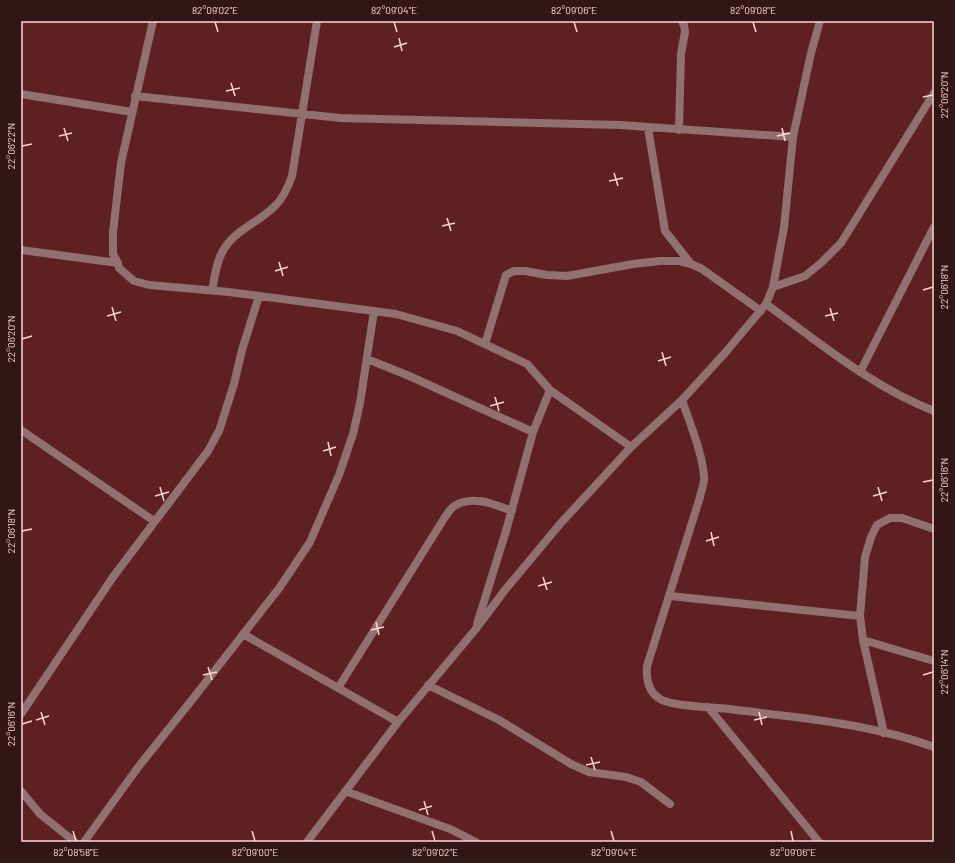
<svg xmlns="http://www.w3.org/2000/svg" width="955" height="863" font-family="Barlow,sans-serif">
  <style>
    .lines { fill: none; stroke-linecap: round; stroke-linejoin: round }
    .street { stroke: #91716f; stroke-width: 8 }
    .ticks { fill: none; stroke: #ffd6d3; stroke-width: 1.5 }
    .neatline { fill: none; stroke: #ffd6d3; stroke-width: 1.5 }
    .ticks-label { font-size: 10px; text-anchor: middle; fill: #ffd6d3 }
  </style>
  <rect width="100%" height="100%" fill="#5e2021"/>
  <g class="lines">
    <!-- street -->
    <path class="street" d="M153,21L121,163L113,232V254L118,263L119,268L134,281L149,285L229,292L396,314L457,331L527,364L550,390L631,447
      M21,94L132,112
      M135,96L340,118L620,125L793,137
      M648,128L665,231L691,264
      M679,130L681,54L685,32L684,25L682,21
      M21,250L118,263
      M773,287L805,276L821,263L841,243L934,93
      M212,290C215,277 216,261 224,249C236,229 260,222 276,205C284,197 288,187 292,176L317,21
      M766,304C820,343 872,387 934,411
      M485,344L506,275L514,271H525L547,275L567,276L633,264L660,261H679L691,264L702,269L761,311
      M367,359L407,375L533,432
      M860,372L934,227
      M682,400C689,421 704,457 704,479C704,485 701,491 700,497L647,666C646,679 648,693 662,700C676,707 719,707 737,710C803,718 871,724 934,747
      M21,430L154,521
      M670,596L860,616
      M477,624L506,531L533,432L550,390
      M243,634L398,722
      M863,640L934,661
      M428,685L499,720L571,764L589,772L626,777L641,782L670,804
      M338,688L445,517C447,514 450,510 453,507C471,494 494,504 512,511
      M708,707L819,842
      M21,714L113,577L208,451L219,431L234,384L242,350L259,296
      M884,733L863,640L860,616L865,557L871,537L877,525L890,518H902L934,529
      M21,791L40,814L75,842
      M345,791L450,829L476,842
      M84,842L139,766L195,696L280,587L310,542L339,475L353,434L360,403L374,311
      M307,842L398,722L475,630L505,590L560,524L631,447L682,400L725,353L766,304L773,287L784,227L793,137L811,53L820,21"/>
  </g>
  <!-- ticks -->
  <path class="ticks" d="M215,22L218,32M394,22L397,32M574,22L577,32M753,22L756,32M399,38L402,51M394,47L407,43M231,83L235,96M226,91L240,88M923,97L933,95M64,128L68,141M782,128L785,141M59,136L72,133M777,136L790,133M22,146L32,144M614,173L618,186M609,181L623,178M447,218L451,231M442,226L455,223M279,262L283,276M275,271L288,267M923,290L933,287M112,307L116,321M830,308L834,321M107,316L121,312M825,316L838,313M22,339L32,336M662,352L666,366M658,361L671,357M495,397L499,411M490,406L504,402M328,442L331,456M323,451L336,447M923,482L933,480M160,487L164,501M878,487L882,501M155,496L169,492M873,496L887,492M22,531L32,529M711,532L714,546M706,541L719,537M543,577L547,590M538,586L552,582M376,622L379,635M371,630L384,627M208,667L212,680M203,675L217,672M923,675L933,672M41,712L45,725M759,712L762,725M36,720L49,716M754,720L767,717M22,724L32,721M591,757L595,770M586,765L600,762M424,801L428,815M419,810L432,806M73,831L76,841M252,831L255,841M432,831L435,841M611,831L614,841M791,831L793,841"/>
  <!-- border -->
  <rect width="955" height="863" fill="none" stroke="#321615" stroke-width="44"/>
  <rect x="22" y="22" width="911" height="819" class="neatline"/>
  <g class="ticks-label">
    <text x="215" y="14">82°09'02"E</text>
    <text x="394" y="14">82°09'04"E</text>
    <text x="574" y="14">82°09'06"E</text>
    <text x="753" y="14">82°09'08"E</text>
    <text transform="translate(944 95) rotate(-90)" y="4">22°06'20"N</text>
    <text transform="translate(11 146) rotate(-90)" y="4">22°06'22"N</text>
    <text transform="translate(944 287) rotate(-90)" y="4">22°06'18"N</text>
    <text transform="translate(11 339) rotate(-90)" y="4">22°06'20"N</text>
    <text transform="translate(944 480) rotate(-90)" y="4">22°06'16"N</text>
    <text transform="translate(11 531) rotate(-90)" y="4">22°06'18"N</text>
    <text transform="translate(944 672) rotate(-90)" y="4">22°06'14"N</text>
    <text transform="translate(11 724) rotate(-90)" y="4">22°06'16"N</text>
    <text x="76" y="856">82°08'58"E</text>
    <text x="255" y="856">82°09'00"E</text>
    <text x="435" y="856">82°09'02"E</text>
    <text x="614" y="856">82°09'04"E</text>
    <text x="793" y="856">82°09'06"E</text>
  </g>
</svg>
